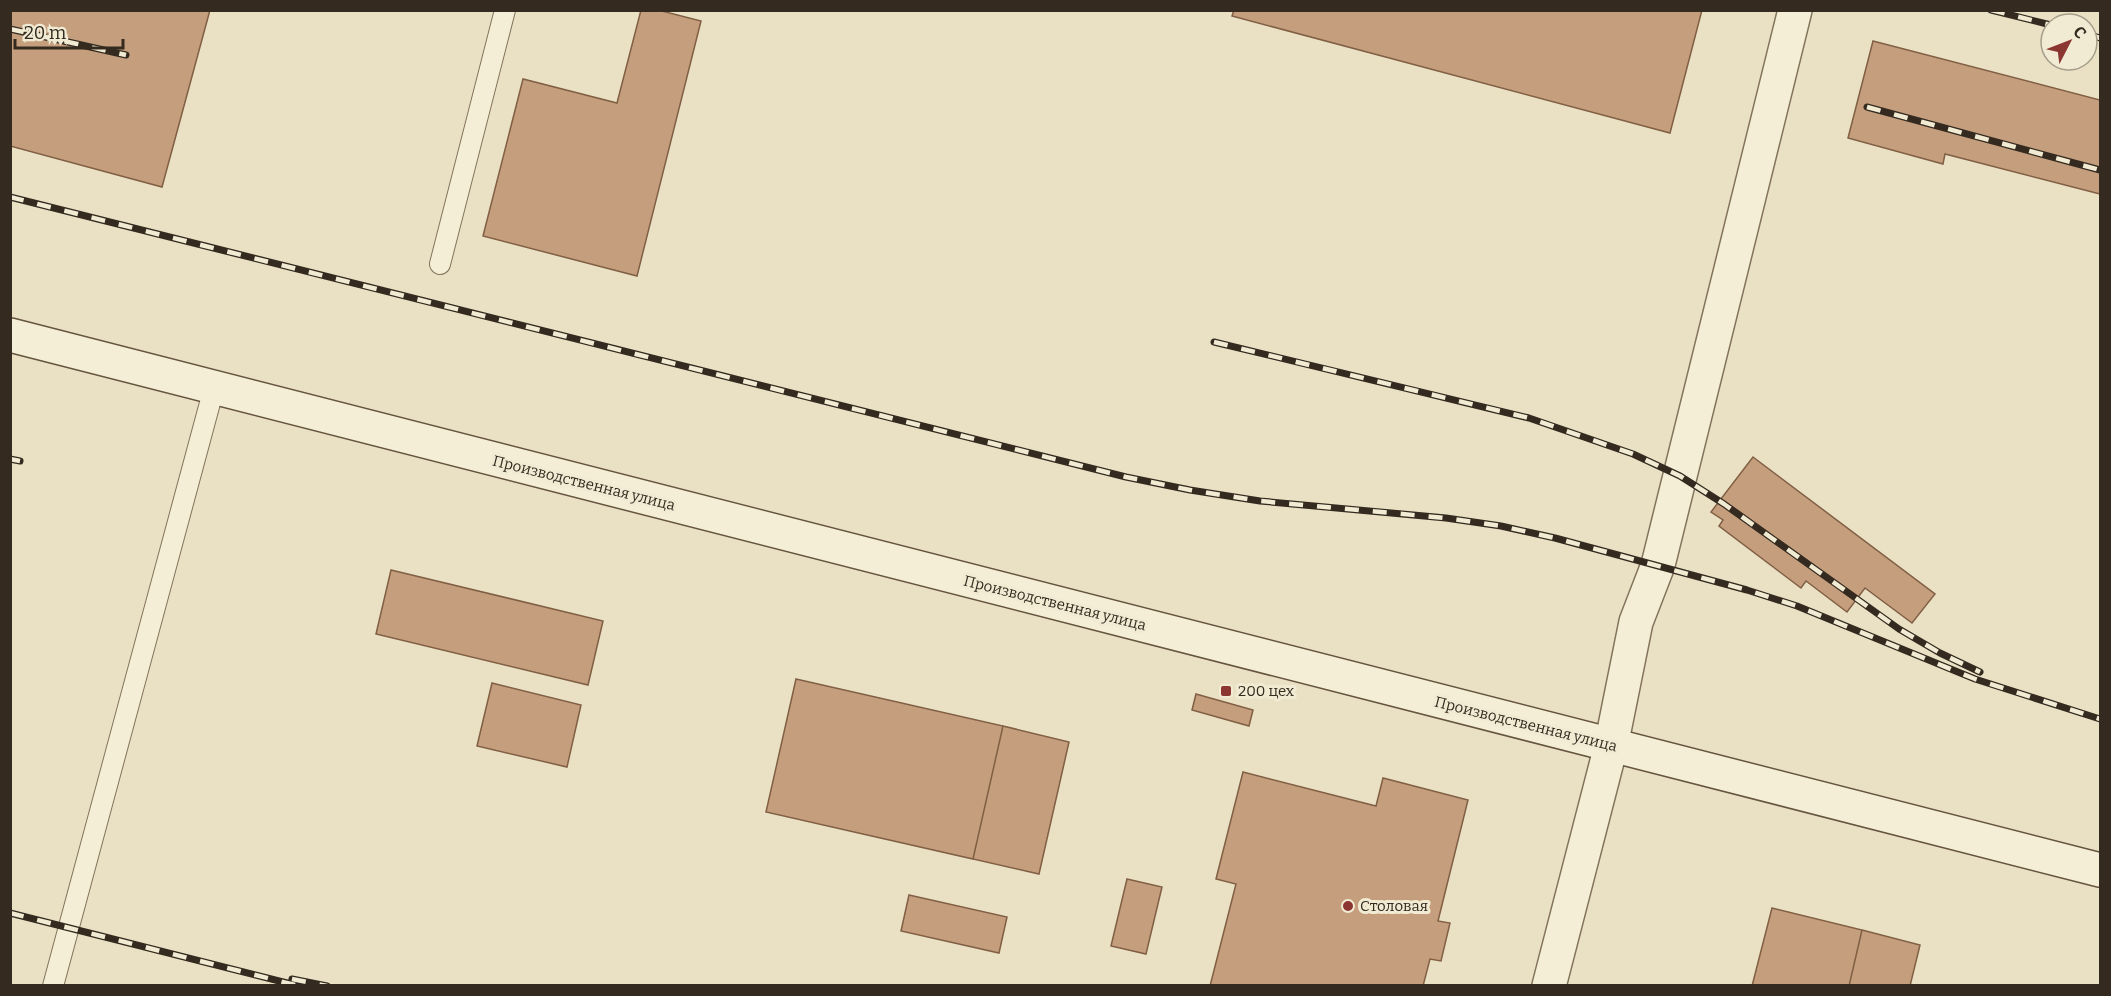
<svg xmlns="http://www.w3.org/2000/svg" width="2111" height="996" font-family="Bitter,serif">
  <style>
    .building { fill: #c59f7d; stroke: #805f44; stroke-width: 1.5 }
    .lines { fill: none; stroke-linecap: round; stroke-linejoin: round }
    .lane-casing { stroke: #83735c; stroke-width: 22 }
    .street-casing { stroke: #83735c; stroke-width: 36 }
    .secondary-casing { stroke: #65543f; stroke-width: 36 }
    .lane { stroke: #f5eed7; stroke-width: 20 }
    .street { stroke: #f5eed7; stroke-width: 33 }
    .secondary { stroke: #f5eed7; stroke-width: 33 }
    .rail-casing { stroke: #342a1f; stroke-width: 7 }
    .rail { stroke: #f2ebd3; stroke-width: 4.5; stroke-dasharray: 14; stroke-linecap: butt }
    .poi-dot { fill: #8c3632; stroke: #f2ebd3; stroke-width: 2 }
    .labels { text-anchor: middle; dominant-baseline: central; stroke-width: 6; stroke-linejoin: round; paint-order: stroke }
    .street-label { font-size: 15px; fill: #342a1f; stroke: #f2ebd3 }
    .poi-label { font-size: 15px; fill: #342a1f; stroke: #f2ebd3; text-anchor: start }
  </style>
  <rect width="100%" height="100%" fill="#eae1c4"/>
  <!-- building -->
  <path class="building" d="M10,10H210L162,187L10,146Z
    M641,10H658L701,21L637,276L483,236L523,79L617,103Z
    M1234,10H1702L1670,133L1232,16Z
    M1873,41L2100,100V194L1945,154L1943,164L1848,138Z
    M1753,457L1935,594L1912,623L1865,588L1847,612L1806,581L1801,588L1719,526L1723,520L1711,512Z
    M391,570L603,621L588,685L376,634Z
    M796,679L1003,726L973,859L766,812Z
    M492,683L581,705L567,767L477,746Z
    M1196,694L1253,710L1249,726L1192,710Z
    M1003,726L1069,742L1039,874L973,859Z
    M1243,772L1376,806L1383,778L1468,800L1438,921L1450,923L1441,961L1430,959L1423,986H1210L1236,884L1216,879Z
    M1127,879L1162,887L1146,954L1111,946Z
    M909,895L1007,917L999,953L901,931Z
    M1772,908L1862,930L1849,986H1752Z
    M1862,930L1920,945L1910,986H1849Z"/>
  <g class="lines">
    <!-- lane casing -->
    <g class="lane-casing">
      <path id="lane" d="M440,264L505,10
        M53,986L214,388"/>
    </g>
    <!-- street casing -->
    <g class="street-casing">
      <path id="street" d="M1549,986L1611,746L1636,622L1658,565L1795,10"/>
    </g>
    <!-- secondary casing -->
    <g class="secondary-casing">
      <path id="secondary" d="M10,335L2100,870"/>
    </g>
    <!-- lane -->
    <use href="#lane" class="lane"/>
    <!-- street -->
    <use href="#street" class="street"/>
    <!-- secondary -->
    <use href="#secondary" class="secondary"/>
    <!-- rail casing -->
    <g class="rail-casing">
      <path id="rail" d="M1991,10L2051,25
        M10,29L126,55
        M2087,34L2100,38
        M1867,107L2100,170
        M10,197L1126,477L1190,490L1260,501L1446,518L1501,526L1555,538L1747,590L1797,606L1975,679L2100,719
        M1214,342L1529,418L1633,454L1680,476L1724,504L1899,629L1940,653L1980,672
        M10,459L20,461
        M10,913L299,986
        M292,979L327,986"/>
    </g>
    <!-- rail -->
    <use href="#rail" class="rail"/>
  </g>
  <!-- markers -->
  <g class="poi-dot">
    <rect x="1220" y="685" width="12" height="12" rx="3"/>
    <circle cx="1348" cy="906" r="6"/>
  </g>
  <g class="labels">
    <!-- street labels -->
    <g class="street-label">
      <text transform="translate(584 483) rotate(14)">Производственная улица</text>
      <text transform="translate(1055 603) rotate(14)">Производственная улица</text>
      <text transform="translate(1526 724) rotate(14)">Производственная улица</text>
    </g>
    <!-- poi labels -->
    <g class="poi-label">
      <text x="1238" y="691">200 цех</text>
      <text x="1360" y="906">Cтоловая</text>
    </g>
  </g>
  <!-- border -->
  <rect width="2111" height="996" fill="none" stroke="#342a1f" stroke-width="24"/>
  <!-- north arrow -->
  <g transform="translate(2069 42) rotate(48)"><circle r="28" fill="#f2ebd3" stroke="#a69e8b" stroke-width="1.5"/>
  <path d="M0-4.5L10 22L0 15L-10 22Z" fill="#8c3632"/>
  <text y="-9" font-size="16" font-weight="bold" text-anchor="middle" fill="#342a1f">С</text>
  </g>
  <!-- scale -->
  <path d="M15 39v9h108v-9" fill="none" stroke="#342a1f" stroke-width="3"/>
  <text x="24" y="39" font-size="18" fill="#342a1f" stroke="#f2ebd3" stroke-width="4.5" paint-order="stroke">20 m</text>
</svg>
